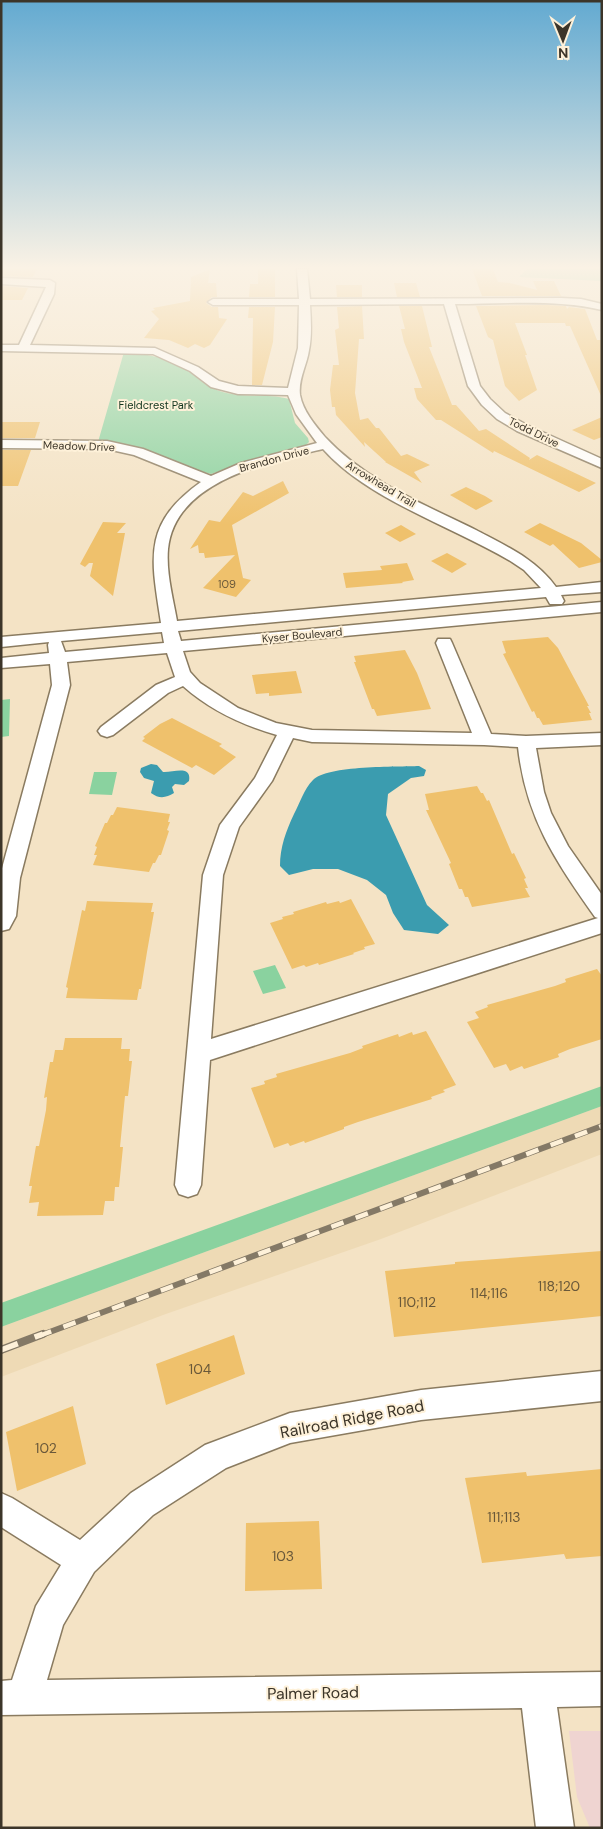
<svg xmlns="http://www.w3.org/2000/svg" width="603" height="1829" font-family="'DM Sans',sans-serif">
  <style>
    .industrial { fill: #efd4d1 }
    .built { fill: #eedab5 }
    .green { fill: #8ad29f }
    .water { fill: #3b9caf }
    .building { fill: #efc16c }
    .lines { fill: none; stroke-linecap: round; stroke-linejoin: round }
    .minor-casing { stroke: #8a7b60; stroke-width: 3 }
    .minor { fill: #fff; fill-rule: evenodd }
    .rail-far1-casing { stroke: #847966; stroke-width: 6 }
    .rail-casing { stroke: #847966; stroke-width: 8 }
    .rail-far1 { stroke: #fef1d9; stroke-width: 4.5; stroke-dasharray: 13; stroke-linecap: butt }
    .rail { stroke: #fef1d9; stroke-width: 5.5; stroke-dasharray: 18; stroke-linecap: butt }
    .labels { text-anchor: middle; dominant-baseline: central; stroke-width: 4; stroke-linejoin: round; paint-order: stroke }
    .far-park-label { font-size: 11px; fill: #13361f; stroke: #fef1d9 }
    .far-street-label { font-size: 11px; fill: #3c3529; stroke: #fef1d9 }
    .number-label { font-size: 11px; fill: #69583a }
    .near-number-label { font-size: 14px; fill: #69583a }
    .near-street-label { font-size: 16px; fill: #3c3529; stroke: #fef1d9 }
  </style>
  <rect width="100%" height="100%" fill="#f4e3c5"/>
  <!-- industrial -->
  <path class="industrial" d="M569,1731H602V1828H590L577,1797Z"/>
  <!-- built -->
  <path class="built" d="M602,1106V1154L381,1239L163,1315L1,1377V1327Z"/>
  <!-- green -->
  <path class="green" d="M527,269H602V281L519,277Z
    M124,352C142,354 161,356 177,364C190,370 199,382 212,388C236,400 264,392 289,399L295,423L308,438L309,442L304,447L256,458L211,474C170,462 144,442 98,442Z
    M10,699L9,736L1,737V700Z
    M94,772H117L112,795L89,794Z
    M275,965L286,988L263,994L253,971Z
    M602,1086V1106L1,1327V1303Z"/>
  <!-- water -->
  <path class="water" d="M151,764L157,765L163,772C172,773 192,764 189,781L184,785L175,784L172,787L174,793C166,798 159,799 151,793L154,781L144,778L140,772L141,768Z
    M419,766L426,770L424,776L411,778L388,794L386,815L427,905L449,925L438,934L404,930L393,913L386,895L367,880L338,869H313L289,875L280,866C280,847 286,831 294,814C300,803 304,789 313,780C327,765 398,767 419,766Z"/>
  <!-- building -->
  <path class="building" d="M1,269H37L33,277L1,276Z
    M210,269L208,283H216L217,297H212L206,303L212,307H218L219,318L227,319L210,345L204,348L195,344L188,348L169,340L144,338L159,319L151,311L155,310L153,308L190,301L191,277Z
    M258,269H275V297H249L250,284H258Z
    M472,269H493L498,282L510,283L537,290L533,281H554L561,296H482Z
    M394,283H416L420,297H397Z
    M336,285H362V297H337Z
    M1,286L28,288L22,300H1Z
    M547,305L566,306L567,309L569,307L585,309L597,340H602V398L570,326H566L565,323H515L527,355H525L537,390L519,401L505,386L493,340L488,337L476,306Z
    M362,306L364,339H359L355,393L360,420L368,418L376,428H379L401,456L407,454L430,465L414,472L422,483L385,462H386L364,442L365,447L336,415L335,407H332L330,390L333,365H339L335,330L339,328L337,307Z
    M399,306H422L432,347H429L452,405H456L479,431L486,429L530,458L529,460L537,455L596,483L579,492L494,451L493,453L441,420H436L417,399L414,388H422L404,342L401,329H405Z
    M249,307H275L273,342L262,385H252L253,318H248Z
    M602,417V437L594,440L572,430Z
    M1,422H40L35,438H1Z
    M1,450H31L18,486H1Z
    M283,481L289,493L232,525L243,578L251,580L236,597L203,588L235,555L205,558L204,553H199L198,545L190,549L209,520L220,522L243,492L253,496Z
    M466,487L485,496L493,501L476,510L450,495Z
    M103,522L126,523L117,533H125L113,596L90,576L93,563H89L85,567L80,564Z
    M540,523L581,543L602,560V562L579,568L553,544L550,546L524,532Z
    M401,525L416,534L400,542L385,533Z
    M447,553L467,564L452,573L431,561Z
    M407,563L414,580L402,582L403,583L346,588L343,573L382,570L380,566Z
    M548,637L558,648L589,706H587L591,713H589L592,720L543,725L539,718H537L534,711L532,712L503,654L506,653L502,641Z
    M405,650L417,673L431,709L377,716L374,709H372L354,662H356L354,656Z
    M296,671L302,693L269,696V693L256,694L252,675Z
    M172,718L222,744L219,746L236,757L214,775L196,765L192,768L142,741L145,738L143,737L160,724Z
    M477,786L481,793H483L487,801L489,800L512,854L514,853L526,878L524,879L528,888H525L530,897L472,907L468,897H465L462,889H459L449,864L451,863L426,810H429L425,794Z
    M117,807L170,814L168,822H170L167,830L169,831L161,855H159L155,863H153L149,872L93,865L97,855H94L97,847L95,846L105,823H107L111,815H113Z
    M351,899L375,944L364,947L365,949L353,953L354,954L319,965L318,963L306,967L304,965L292,969L270,923L283,919L282,917L294,914L293,912L326,902L327,904L339,901L340,903Z
    M87,901L153,903L151,912H154L147,952L141,989H139L137,1000L66,998L68,988L66,987L82,910L85,911Z
    M597,969L602,976V1039L570,1049L558,1054L559,1057L524,1069L522,1066L510,1071L506,1064L494,1068L467,1022L479,1018L475,1012L488,1007L487,1005L555,986L566,982L565,979Z
    M426,1031L456,1085L443,1090L445,1092L431,1097L432,1099L358,1122L344,1127V1129L305,1143L304,1141L290,1146L288,1143L274,1148L251,1088L265,1084L264,1081L277,1077L276,1074L350,1053L363,1048L362,1046L398,1034L399,1037L412,1032L413,1035Z
    M65,1038H122L121,1049H130L129,1061H132L128,1096H125L120,1147H123L119,1187H115L114,1201H105L103,1215L37,1216L39,1202L29,1203L32,1186H29L36,1146H39L46,1110L47,1097L44,1098L50,1062H53L55,1050H63Z
    M602,1251V1316L394,1337L385,1271L455,1264V1262Z
    M234,1335L245,1374L166,1405L156,1364Z
    M73,1406L86,1464L17,1491L6,1432Z
    M602,1469V1556L566,1559L564,1554L482,1563L465,1478L526,1472L527,1476Z
    M319,1521L322,1589L245,1591L246,1523Z"/>
  <g class="lines">
    <!-- minor casing -->
    <g class="minor-casing">
      <path id="minor" d="M297,269H307L310,299L561,298L581,299L602,304V310C555,299 503,304 455,304L480,386L490,399L505,413L527,425L602,459V468L517,431L497,419L482,405L468,386L444,304L310,305C311,320 312,336 309,350C307,365 298,379 300,395C303,411 315,425 325,437C366,481 423,504 476,530C506,546 536,559 556,587L602,582V592L561,595L564,601L562,604H550L546,597L178,631L181,641L602,602V612L183,651L190,672L200,683L238,708L276,723L312,730L472,733L436,643L438,639H450L452,643L491,734L526,736L602,733V745L536,748L544,792L551,813L568,846L602,895V933L210,1060L201,1185L197,1194L188,1197L179,1194L175,1185L203,875L220,825L255,778L277,735C242,725 210,710 183,686L168,693L113,735L107,737L101,735L98,731L101,727L156,685L175,677L167,653L67,662L70,685L20,878L16,916L9,929L1,931V872L52,685L50,664L1,668V658L49,653L48,645L49,642L1,647V637L161,623C151,558 142,524 201,482L134,455L107,449L1,448V440L107,441L143,449L211,476L241,463L317,443L296,414L288,395L238,394L211,387L190,371L153,354L1,351V345H19L46,287L1,284V278L50,280L55,283L54,294L30,345L155,348L198,367L219,381L238,386L288,388L298,348L299,305H213L208,302L213,299H299ZM323,449C368,500 454,527 512,562L524,570L541,588L177,621C173,598 166,573 168,549C175,480 269,462 323,449ZM162,632L164,643L65,652L61,641ZM293,738L312,742L484,745L518,747C526,818 555,860 595,917L598,918L211,1039L223,875L239,827L272,781Z
        M602,1371V1401L421,1420L290,1443L226,1468L153,1515L94,1572L63,1625L47,1680L602,1672V1706L557,1707L574,1828H536L522,1708L1,1715V1681L12,1680L36,1606L61,1565L1,1527V1493L12,1498L80,1540L131,1493L205,1445L290,1413L421,1390Z"/>
    </g>
    <!-- minor -->
    <use href="#minor" class="minor"/>
    <!-- rail-far1 casing -->
    <g class="rail-far1-casing">
      <path id="rail-far1" d="M39,1336L602,1126"/>
    </g>
    <!-- rail casing -->
    <g class="rail-casing">
      <path id="rail" d="M1,1350L43,1334"/>
    </g>
    <!-- rail-far1 -->
    <use href="#rail-far1" class="rail-far1"/>
    <!-- rail -->
    <use href="#rail" class="rail"/>
  </g>
  <!-- sky -->
  <linearGradient id="sky" x2="0" y2="1"><stop stop-color="#63aad1"/><stop offset="0.51" stop-color="#faf2e5"/><stop offset="1" stop-color="#faf2e5" stop-opacity="0"/></linearGradient>
  <rect width="603" height="525" fill="url(#sky)"/>
  <g class="labels">
    <!-- far-park labels -->
    <g class="far-park-label">
      <text x="156" y="405">Fieldcrest Park</text>
    </g>
    <!-- far-street labels -->
    <g class="far-street-label">
      <text transform="translate(534 432) rotate(26)">Todd Drive</text>
      <text transform="translate(79 446) rotate(2)">Meadow Drive</text>
      <text transform="translate(274 459) rotate(-15)">Brandon Drive</text>
      <text transform="translate(381 484) rotate(31)">Arrowhead Trail</text>
      <text transform="translate(302 635) rotate(-5)">Kyser Boulevard</text>
    </g>
    <!-- number labels -->
    <g class="number-label">
      <text x="227" y="584">109</text>
    </g>
    <!-- near-number labels -->
    <g class="near-number-label">
      <text x="559" y="1286">118;120</text>
      <text x="489" y="1293">114;116</text>
      <text x="417" y="1302">110;112</text>
      <text x="200" y="1369">104</text>
      <text x="46" y="1448">102</text>
      <text x="504" y="1517">111;113</text>
      <text x="283" y="1556">103</text>
    </g>
    <!-- near-street labels -->
    <g class="near-street-label">
      <text transform="translate(352 1419) rotate(-11)">Railroad Ridge Road</text>
      <text transform="translate(313 1693) rotate(-1)">Palmer Road</text>
    </g>
  </g>
  <!-- border -->
  <rect width="603" height="1829" fill="none" stroke="#3c3529" stroke-width="5"/>
  <!-- north arrow -->
  <g transform="translate(563 40) rotate(179)" stroke="#fef1d9" stroke-width="4" paint-order="stroke">
  <path d="M0-4L9 19L0 12L-9 19Z" fill="#3c3529"/>
  <text y="-8" font-size="14" font-weight="bold" text-anchor="middle" fill="#3c3529">N</text>
  </g>
</svg>
